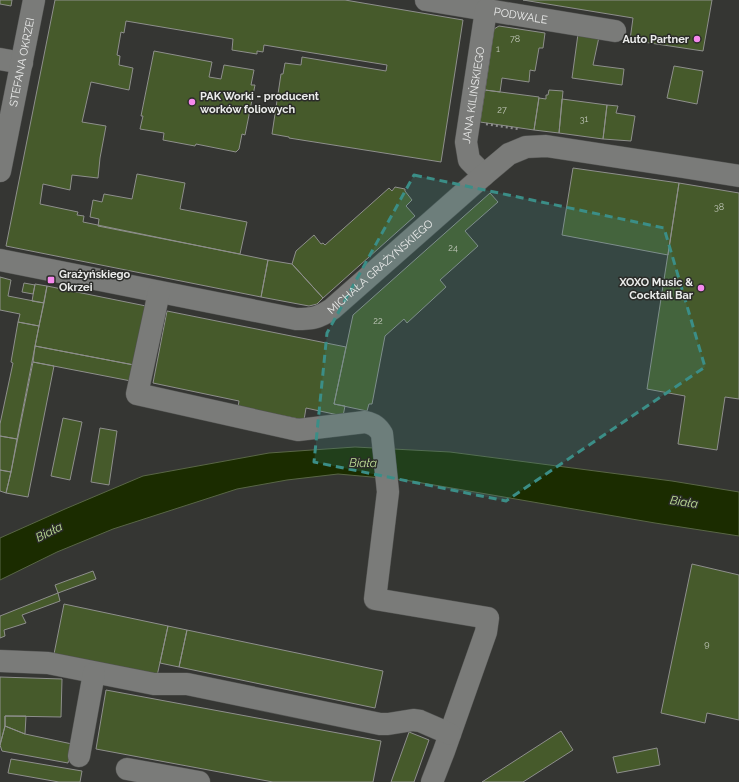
<svg xmlns="http://www.w3.org/2000/svg" width="739" height="782" font-family="Raleway,sans-serif">
  <style>
    .water { fill: #1b2c00; stroke: #596646 }
    .building { fill: #465a2b; stroke: #8e8f8c }
    .lines { fill: none; stroke-linecap: round; stroke-linejoin: round }
    .minor-casing { stroke: #525351; stroke-width: 23 }
    .path { stroke: #8c8d8b; stroke-width: 2.5; stroke-dasharray: 2 3; stroke-linecap: butt }
    .minor { stroke: #7a7b79; stroke-width: 22 }
    .marked { fill: #3b8e87; fill-opacity: 0.2; stroke: #3b8e87; stroke-width: 3; stroke-dasharray: 8 5; stroke-linejoin: round }
    .poi-dot { fill: #f689ed; stroke: #2b2c29; stroke-width: 1.5 }
    .labels { text-anchor: middle; dominant-baseline: central; stroke-width: 3; stroke-linejoin: round; paint-order: stroke }
    .number-label { font-size: 9px; fill: #c2c8bb }
    .street-label { font-size: 11px; fill: #ebeceb; stroke: #2b2c29 }
    .poi-label { font-size: 11px; font-weight: bold; fill: #ebeceb; stroke: #2b2c29; text-anchor: end }
    .water-label { font-size: 12px; font-style: italic; fill: #bfe096; stroke: #2b2c29 }
  </style>
  <rect width="100%" height="100%" fill="#353633"/>
  <!-- water -->
  <path class="water" d="M355,447L450,452L672,481L739,492V536L655,523L405,480L338,474L287,480L237,489L113,529L57,552L0,580V538L65,509L143,476L269,453Z"/>
  <!-- building -->
  <path class="building" d="M0,0H12L11,6L0,4Z
    M55,0H345L463,20L441,162L289,138V137L272,134L281,74H283L285,63L301,65L302,57L386,71L387,65L264,45L263,52L257,51V54L232,50L233,39L126,21L124,33L121,32L117,55L120,56L119,65L133,68L129,90L91,82L82,122L106,126L100,158L98,178L72,175L70,190L43,184L40,204L78,212L77,215L84,216L83,222L268,260L261,297L6,246Z
    M523,0H712L703,51L630,40L633,18Z
    M499,26L545,33L543,48H539L535,71L530,70L529,82L502,78L500,92L485,90L494,29Z
    M578,34L599,37L593,65L624,69L622,85L572,78Z
    M154,51L212,62L209,77L221,79L224,65L254,70L251,85H255L245,135L242,134L239,149L236,152L196,144L195,146L163,140L164,133L140,129L143,116H141Z
    M674,66L703,71L697,104L667,98Z
    M485,90L539,97L534,130L480,122Z
    M549,90L563,91L559,133L534,130L539,98L546,99V95H548Z
    M562,99L607,105L603,139L559,133Z
    M607,105L618,106L616,113L635,116L631,141L603,139Z
    M573,168L679,183L668,255L562,235Z
    M137,174L185,183L180,209L247,222L240,254L98,226L99,219L90,217L93,200L102,202L104,194L132,199Z
    M679,183L739,193V399L725,397L717,450L678,444L685,396L647,389Z
    M395,187L405,189V191L412,200L406,206L415,216L323,298L292,264L296,251L314,235L321,244L323,243L325,245L389,188L392,191Z
    M490,193L498,202L465,231L478,246L440,280L446,287L407,323L404,319L385,336L372,404H369L367,411L334,404L353,315Z
    M268,260L292,264L323,298L317,304L309,306L261,297Z
    M0,277L11,280L8,296L44,303L39,326L18,322L20,314L0,310Z
    M24,283L35,285L33,294L22,292Z
    M35,284L47,286L44,303L32,301Z
    M47,286L146,306L134,365L35,346Z
    M167,311L346,347L334,404L345,406L343,416L306,408L304,420L238,407L239,401L153,383Z
    M18,322L39,326L17,439L0,436V424L13,363L11,362Z
    M35,346L134,365L131,381L33,362Z
    M33,362L54,366L28,497L6,493L11,472Z
    M63,418L82,422L70,480L51,476Z
    M100,428L117,431L109,485L91,482Z
    M0,436L17,439L11,472L0,470Z
    M0,470L11,472L6,493L0,491Z
    M692,564L739,575V720L707,713L705,723L661,713Z
    M93,571L96,579L58,593L55,585Z
    M58,593L60,601L22,615L26,623L4,630L5,636L0,638V616Z
    M64,604L168,626L157,676L54,654Z
    M168,626L187,630L179,667L160,663Z
    M187,630L383,671L375,708L179,667Z
    M0,677L62,679L61,717L5,716V726L0,745Z
    M106,690L381,741L373,782H273L96,749Z
    M5,716H26L25,734L5,726Z
    M5,726L25,734L72,744L68,763L2,751L0,745Z
    M561,731L573,750L523,782H482Z
    M409,732L429,740L414,782H391Z
    M657,748L660,765L617,773L613,757Z
    M11,759L82,771L80,782H59L8,773Z"/>
  <g class="lines">
    <!-- minor casing -->
    <g class="minor-casing">
      <g id="minor">
        <path id="s1" d="M426,0L615,31"/>
        <path d="M0,59L22,63"/>
        <path id="s2" d="M0,171L34,0"/>
        <path id="s3" d="M484,175L469,160L466,142L486,10"/>
        <path id="s4" d="M0,260L296,319C313,319 318,318 332,309L484,175L509,154L526,147L546,146L683,167L739,176"/>
        <path d="M159,292L137,394L298,430L365,422C374,424 378,427 382,434L388,492L375,599L488,618L486,632L444,751L432,782"/>
        <path d="M0,661L48,663L154,684H187L380,724H388L413,720L420,721L450,734"/>
        <path d="M79,756L94,673"/>
        <path d="M127,769L199,782"/>
      </g>
    </g>
    <!-- path -->
    <path class="path" d="M486,124L519,129"/>
    <!-- minor -->
    <use href="#minor" class="minor"/>
  </g>
  <!-- marked area -->
  <path class="marked" d="M414,175L664,228L705,367L506,501L314,462L327,333Z"/>
  <!-- markers -->
  <g class="poi-dot">
    <circle cx="697" cy="39" r="4"/>
    <circle cx="192" cy="102" r="4"/>
    <rect x="47" y="276" width="8" height="8" rx="2"/>
    <circle cx="701" cy="288" r="4"/>
  </g>
  <g class="labels">
    <!-- number labels -->
    <g class="number-label">
      <text x="515" y="39">78</text>
      <text x="498" y="49">1</text>
      <text x="502" y="110">27</text>
      <text x="584" y="119">31</text>
      <text x="719" y="207">38</text>
      <text x="453" y="248">24</text>
      <text x="378" y="321">22</text>
      <text x="707" y="644">9</text>
    </g>
    <!-- street labels -->
    <g class="street-label">
      <text stroke="none"><textPath href="#s1" startOffset="96">PODWALE</textPath></text>
      <text stroke="none"><textPath href="#s2" startOffset="111">STEFANA OKRZEI</textPath></text>
      <text stroke="none"><textPath href="#s3" startOffset="87">JANA KILIŃSKIEGO</textPath></text>
      <text stroke="none"><textPath href="#s4" startOffset="404">MICHAŁA GRAŻYŃSKIEGO</textPath></text>
    </g>
    <!-- poi labels -->
    <g class="poi-label">
      <text x="689" y="39">Auto Partner</text>
      <text x="200" y="96" text-anchor="start">PAK Worki - producent<tspan x="200" dy="13">worków foliowych</tspan></text>
      <text x="59" y="274" text-anchor="start">Grażyńskiego<tspan x="59" dy="13">Okrzei</tspan></text>
      <text x="693" y="282">XOXO Music &amp;<tspan x="693" dy="13">Cocktail Bar</tspan></text>
    </g>
    <!-- water labels -->
    <g class="water-label">
      <text transform="translate(363 463) rotate(1)">Biała</text>
      <text transform="translate(684 502) rotate(8)">Biała</text>
      <text transform="translate(49 532) rotate(-27)">Biała</text>
    </g>
  </g>
</svg>
